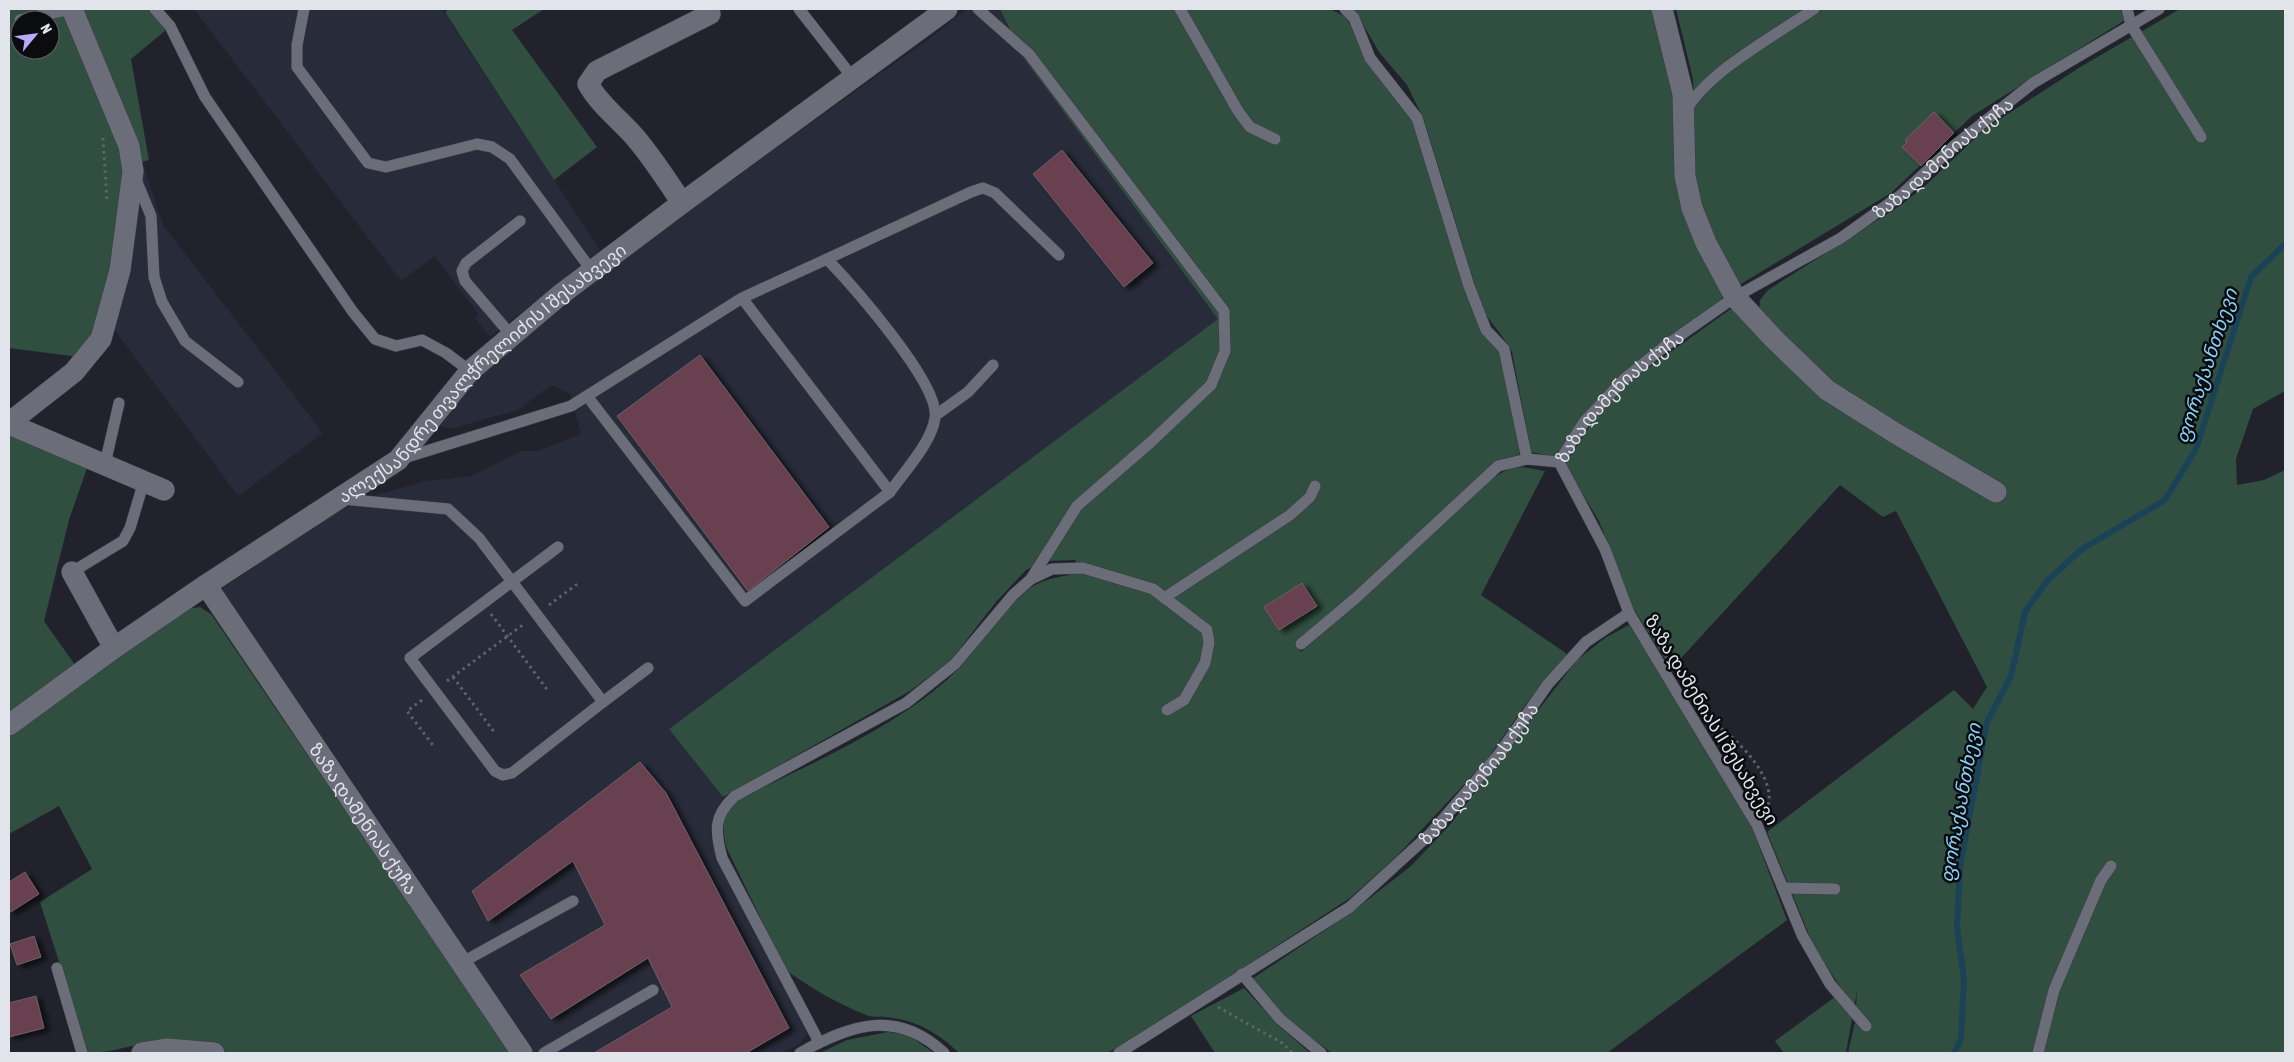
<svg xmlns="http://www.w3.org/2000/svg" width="2294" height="1062" font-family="'Asap Condensed','Noto Sans Georgian',sans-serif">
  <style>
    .built { fill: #282b3a }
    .green { fill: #304f40; fill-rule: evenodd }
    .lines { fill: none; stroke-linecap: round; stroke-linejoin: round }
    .stream { stroke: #1a4358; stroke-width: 6 }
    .building { fill: #69414f; stroke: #6c5f63; filter: url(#shadow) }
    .lane-casing { stroke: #3a3c43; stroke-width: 12 }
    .street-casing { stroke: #3a3c43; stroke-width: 22 }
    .path { stroke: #61636c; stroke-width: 3; stroke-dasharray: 2.5 4; stroke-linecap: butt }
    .lane { stroke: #6b6d79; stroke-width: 11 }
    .street { stroke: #6b6d79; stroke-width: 21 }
    .labels { text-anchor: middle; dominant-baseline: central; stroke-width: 5; stroke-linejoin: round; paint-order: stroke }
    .street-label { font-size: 18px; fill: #e2e4eb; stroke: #0b0c10 }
    .water-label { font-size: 19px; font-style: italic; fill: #8bd1f7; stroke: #0b0c10 }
  </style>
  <defs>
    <filter id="shadow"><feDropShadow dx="5.5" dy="3" stdDeviation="2.5" flood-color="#0009"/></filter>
  </defs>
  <rect width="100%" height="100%" fill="#21222c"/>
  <!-- built -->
  <path class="built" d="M194,9H442L600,250L490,337L475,318L479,315L435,256L401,281Z
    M967,9H1000L1025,60L1219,319L669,729L723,797L713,817L710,830L712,843L807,1027L806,1036L801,1043L783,1053H532L221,589L334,514L372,496L427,481L472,476L522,451H538L581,434L570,394L552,385L518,410L450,429L439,425L469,379L688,210L929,39Z
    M142,162L163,225L323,433L238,496L111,325Z"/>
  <!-- green -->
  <path class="green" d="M9,9H67L126,168L111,274L99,327L79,357L9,348ZM20,20H50V50H20Z
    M81,9H148L166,30L131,59L149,160L142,162L131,129Z
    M449,9H544L512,30L597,147L554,180L445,12Z
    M1000,9H1331L1345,17L1356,32L1414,124L1481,333L1502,354L1521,453C1513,459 1503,458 1493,464L1369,581L1296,642L1301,652L1360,601L1486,483C1513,464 1514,465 1545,471L1481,595L1567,654L1526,704L1486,761L1397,856L1350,898L1140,1035L1107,1053H959C939,1034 920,1022 893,1018C884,1016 874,1018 866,1015C839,1004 810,988 786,970L727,849C721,826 721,818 738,800C809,764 908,723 962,665C980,645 1015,594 1037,584C1047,579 1058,577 1069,575L1076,560L1045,561L1026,570L996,602L951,660L910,691L723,797L669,729L1218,319L1025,60Z
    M1354,9H1657L1679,111L1722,288V301L1618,377L1578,421L1555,457L1531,452L1512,352C1504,336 1491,324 1482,308L1424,120L1407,85L1379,52Z
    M1676,9H2120L2125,20L1972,116L1891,193L1741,284L1732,275L1703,218L1691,166L1694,123L1693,79Z
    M2180,9H2285V391L2253,409L2236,459L2237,485L2264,480L2285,470V1053H1848L1855,1022L1857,991L1846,1053H1784L1775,1041L1843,991L1814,947L1767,832L1954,690L1973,709L1987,687L1896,511L1883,517L1840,485L1671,669L1632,606L1599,521L1565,465L1592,422L1627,383L1735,306L1850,397L1759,311L1760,300L1768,290L1901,205L1926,185L1986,128L2082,66Z
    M9,432L88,465L69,520L44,621L75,665L9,714Z
    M200,607L211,614L511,1053H232C209,1048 184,1039 160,1041C136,1043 113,1053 88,1053L40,902L92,869L59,806L9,834V737L186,609Z
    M1629,625L1724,776L1753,830L1787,920L1607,1053H1332L1291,1023L1252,979L1352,912L1411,866L1449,826L1577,660L1605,638Z
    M1244,988L1279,1026L1310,1053H1215L1191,1016Z
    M888,1032L908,1035L934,1053H820L847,1040Z"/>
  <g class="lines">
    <!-- stream -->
    <path class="stream" d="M1954,1053L1961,1039L1964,979L1957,927L1960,867L1987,722L2011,676L2025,612L2047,581L2082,549L2165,500L2196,449L2251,277L2285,244"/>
  </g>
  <!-- building -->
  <path class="building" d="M1934,112L1954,133L1921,166L1902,147L1907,142L1905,140Z
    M1062,150L1153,263L1124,287L1033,174Z
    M700,355L829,527L748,591L617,416Z
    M1302,583L1317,606L1279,630L1264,607Z
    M640,762L666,793L789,1028L746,1053H594L672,1007L648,958L551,1019L520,975L605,925L573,861L488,921L472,891Z
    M25,872L39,894L9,913V882Z
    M34,936L41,957L17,965L10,944Z
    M36,996L44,1028L9,1037V1003Z"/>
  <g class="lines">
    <!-- lane casing -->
    <g class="lane-casing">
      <g id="lane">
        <path d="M155,9L170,26L205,97L353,312L375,339L396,346L422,340L446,353L470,371"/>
        <path d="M304,9L297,45V67L368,163L386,167L477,144L492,147L510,159L592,271"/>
        <path d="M799,9L853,78"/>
        <path d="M978,9L1029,54L1224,311L1225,351L1211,385L1151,442L1077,506L1031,579"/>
        <path d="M1180,9L1238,111L1250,127L1275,139"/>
        <path d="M1345,9L1354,18L1370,58L1417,118L1469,286L1486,330L1504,349L1527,459"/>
        <path d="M2127,9L2131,25L2201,137"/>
        <path d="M20,20L71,9"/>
        <path d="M1687,109C1708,72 1777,34 1814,9"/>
        <path d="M135,177L151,216L154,277L162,302L185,341L238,382"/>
        <path d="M827,259L971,192L983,188L995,193L1059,255"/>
        <path d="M512,336L465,281L462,271L466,263L520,221"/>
        <path d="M587,396L745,601L890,492"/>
        <path d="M936,415L968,392L993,365"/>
        <path d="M404,458L571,406L742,298L827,259C851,284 941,385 935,418C932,442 904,472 890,492L742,298"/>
        <path id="s1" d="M1559,462L1584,422L1624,379L1665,346L1735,297L1841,238L1901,195L1955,145L2033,83L2159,9"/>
        <path d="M1559,462L1605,549L1629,613L1757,825L1802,935L1830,984L1866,1026"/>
        <path d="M105,464L119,403"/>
        <path d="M342,499L448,509L479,538L603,702L512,773L503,775L495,771L410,658C459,621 508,584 558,547"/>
        <path d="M72,572L123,541L130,528L144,481"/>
        <path d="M1164,598L1290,515L1310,497L1315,486"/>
        <path d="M1301,644L1357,597L1498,466L1527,459L1559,462"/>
        <path d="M603,702L648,668"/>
        <path d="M1783,888L1835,889"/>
        <path d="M461,963L573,901"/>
        <path d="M57,968L82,1053"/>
        <path d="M1242,974L1280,1019L1321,1053"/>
        <path d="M819,1042L722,858C715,831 713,816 735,796L906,703L955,664L1013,595L1031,579L1052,569L1083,568L1153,589L1207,630L1209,643L1205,663L1184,700L1167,710"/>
        <path d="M544,1053L653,990"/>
        <path d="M800,1053C850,1025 896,1008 944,1053"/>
        <path id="s2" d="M1119,1053L1350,907L1431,833L1499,754L1548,684L1586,642L1629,613"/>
        <path d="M2038,1053L2054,990L2101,880L2111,866"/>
      </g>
    </g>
    <!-- street casing -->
    <g class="street-casing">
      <g id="street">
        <path d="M1662,9L1683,94L1685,176L1692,208L1706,243L1735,297L1774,339L1827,390L1895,433L1996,492"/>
        <path d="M682,203C667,180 652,157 634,136C619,119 599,104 588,84L597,71L710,14"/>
        <path d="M9,423L74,372L101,339L120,270L133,171L129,146L72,9"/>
        <path d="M9,424L164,490"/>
        <path d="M72,572L114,648"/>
        <path id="s3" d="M206,585L522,1053"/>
        <path id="s4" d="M9,725L114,648L206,585L398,460L470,371L560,295L682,203L947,9"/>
        <path d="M142,1053L168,1049L214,1053"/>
      </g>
    </g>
    <!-- path -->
    <path class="path" d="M103,138L107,202
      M549,605L580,582
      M491,614L549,692
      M453,677L495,733
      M447,681L524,624
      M422,700L407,711L435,748
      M1716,725C1738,739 1783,784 1765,812
      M1218,1007L1282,1043L1292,1053"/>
    <!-- lane -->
    <use href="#lane" class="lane"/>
    <!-- street -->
    <use href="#street" class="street"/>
  </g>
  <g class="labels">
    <!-- street labels -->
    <g class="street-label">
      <text stroke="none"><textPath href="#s1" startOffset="495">ზაზა დამენიას ქუჩა</textPath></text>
      <text stroke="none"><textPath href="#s4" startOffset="592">ალექსანდრე თვალჭრელიძის I შესახვევი</textPath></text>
      <text stroke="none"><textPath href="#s1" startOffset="90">ზაზა დამენიას ქუჩა</textPath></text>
      <text transform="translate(1712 720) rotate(59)">ზაზა დამენიას II შესახვევი</text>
      <text stroke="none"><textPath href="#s2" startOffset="459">ზაზა დამენიას ქუჩა</textPath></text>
      <text stroke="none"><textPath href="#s3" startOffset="282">ზაზა დამენიას ქუჩა</textPath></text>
    </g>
    <!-- water labels -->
    <g class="water-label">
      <text transform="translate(2206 366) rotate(-72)">ფორაქაანთხევი</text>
      <text transform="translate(1960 803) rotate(-80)">ფორაქაანთხევი</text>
    </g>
  </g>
  <!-- border -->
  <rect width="2294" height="1062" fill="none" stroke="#e2e4eb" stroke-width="20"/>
  <!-- north arrow -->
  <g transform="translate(35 35) rotate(61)"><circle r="24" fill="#0b0c10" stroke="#616268"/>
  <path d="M0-4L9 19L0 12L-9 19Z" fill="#b9abf7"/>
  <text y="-8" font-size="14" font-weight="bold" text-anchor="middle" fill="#e2e4eb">N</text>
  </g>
</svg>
